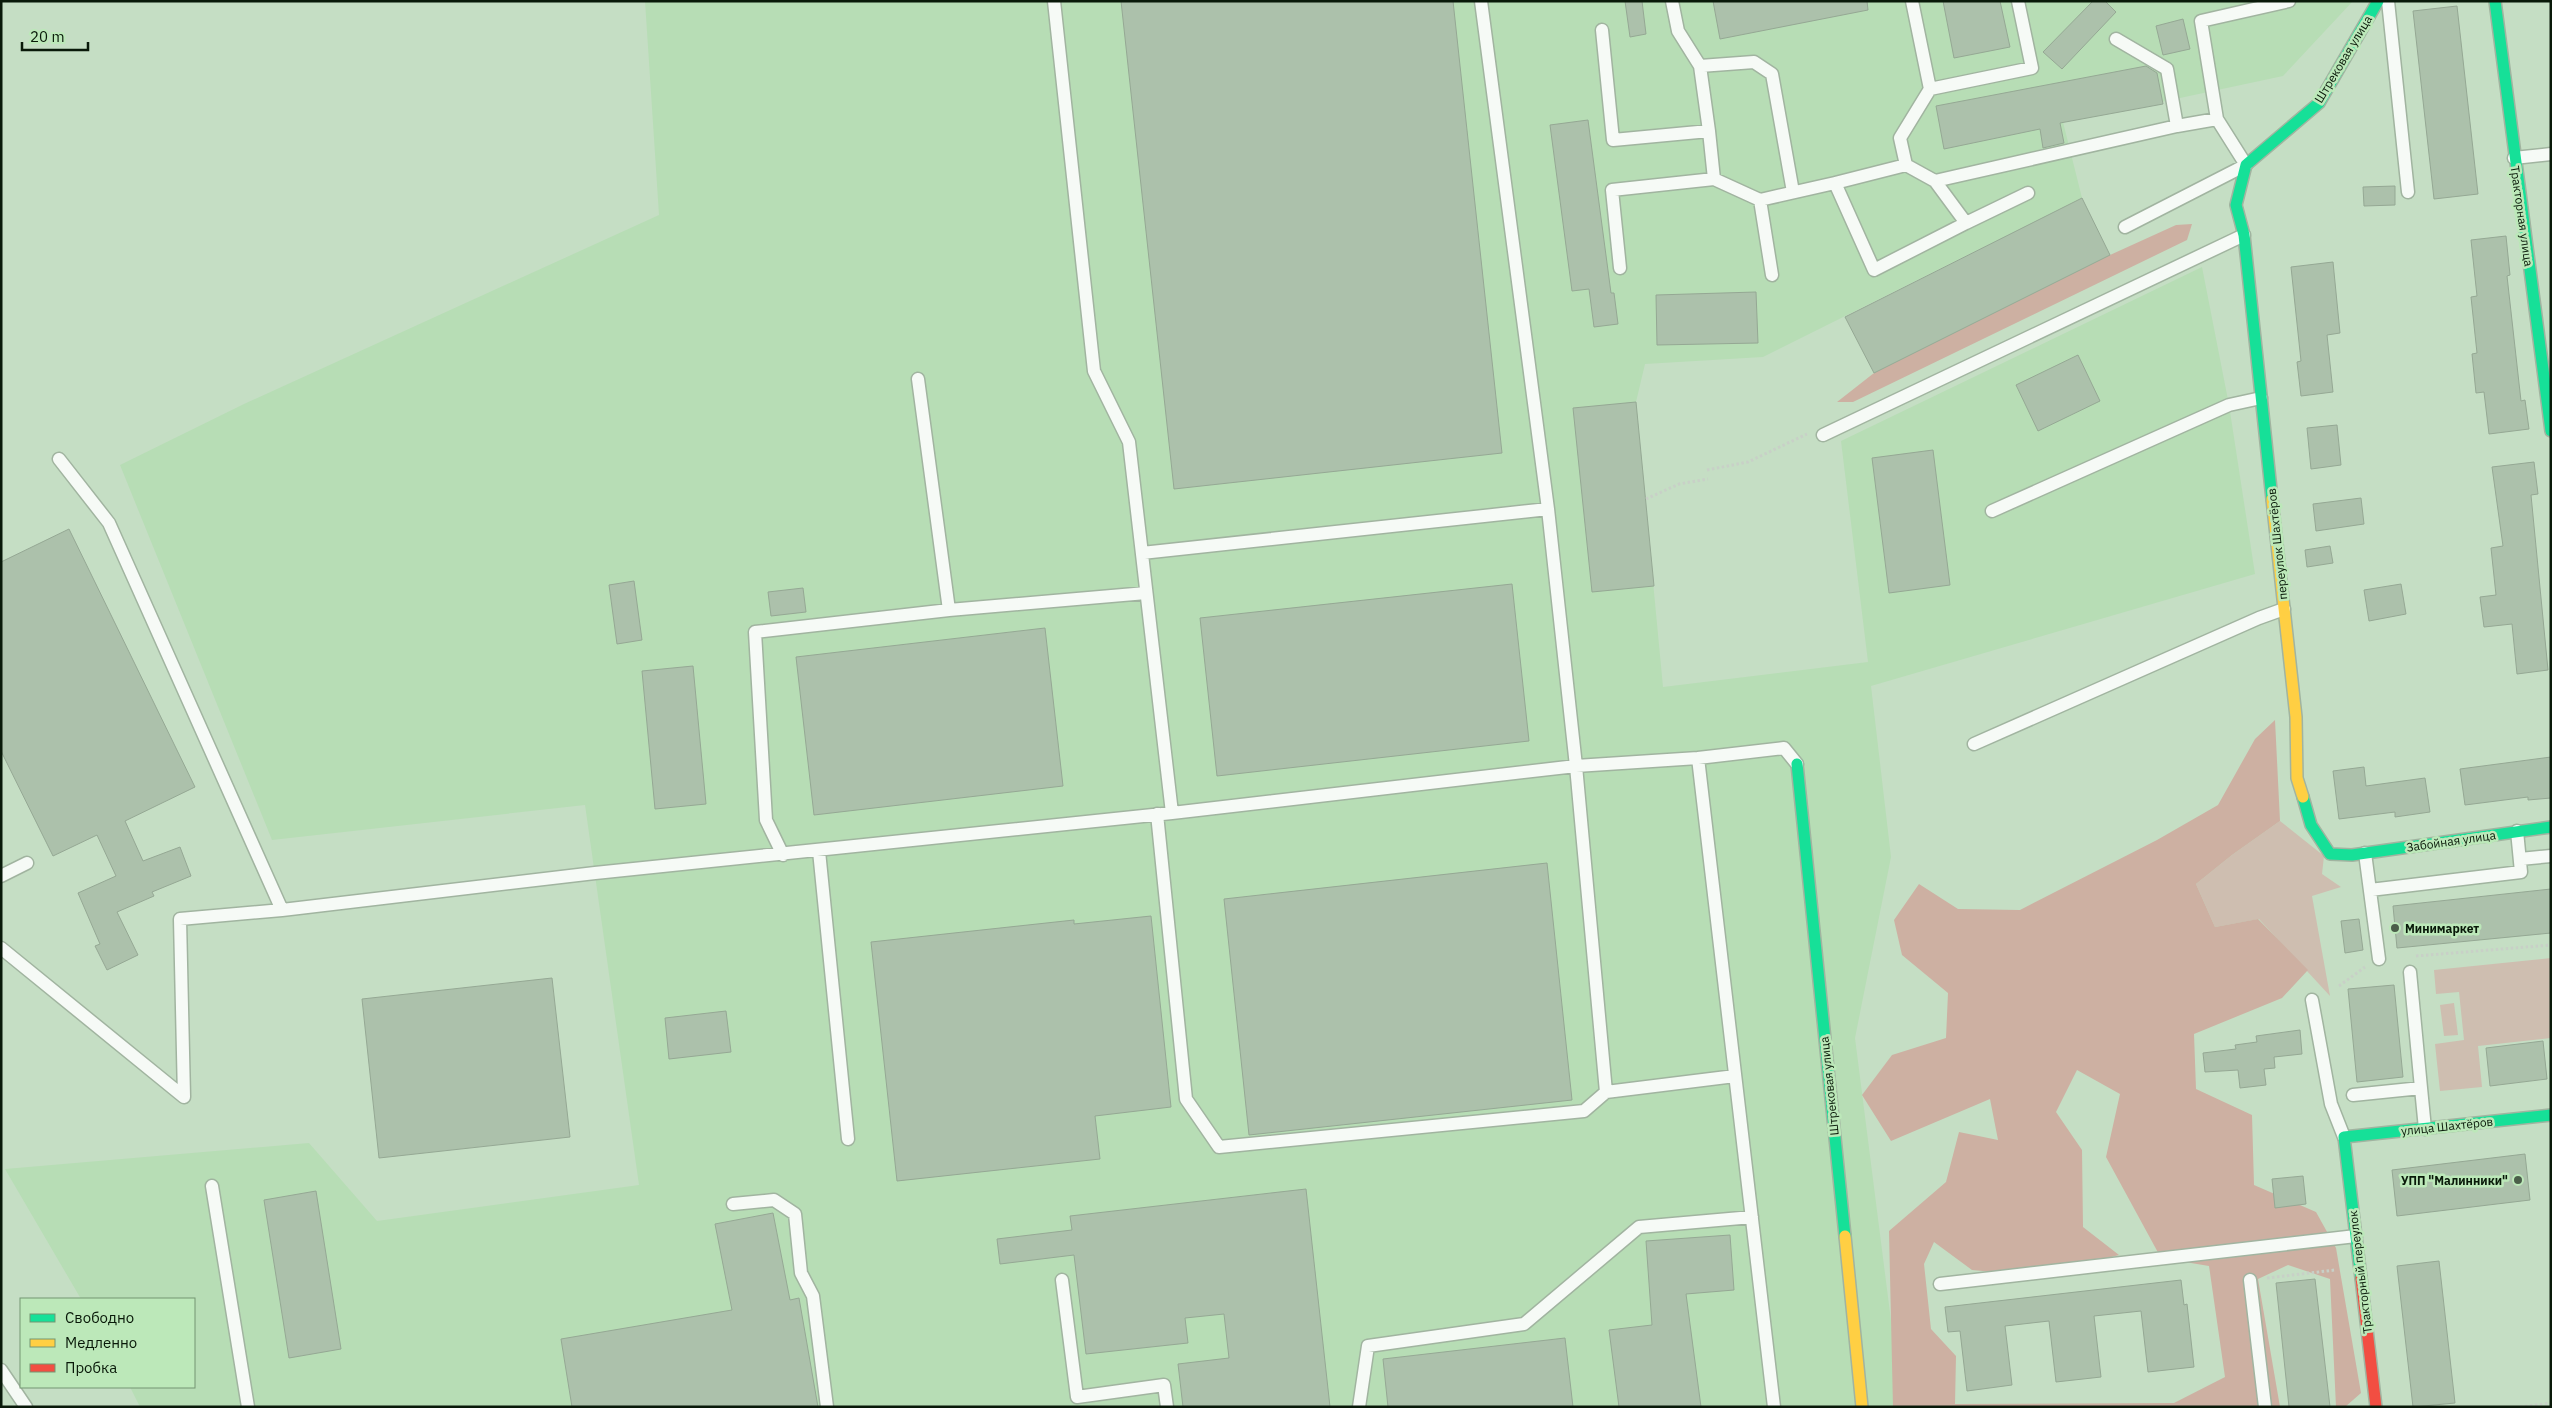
<svg xmlns="http://www.w3.org/2000/svg" width="2552" height="1408" font-family="'IBM Plex Sans',sans-serif">
  <style>
    .built { fill: #b7ddb5 }
    .green { fill: #cebeb0 }
    .forest { fill: #cdb0a2; fill-rule: evenodd }
    .building { fill: #acc1ab; stroke: #95a894 }
    .lines { fill: none; stroke-linecap: round; stroke-linejoin: round }
    .lane-casing { stroke: #a1b4a0; stroke-width: 15 }
    .fast-casing { stroke: #a1b4a0; stroke-width: 14 }
    .slow-casing { stroke: #a1b4a0; stroke-width: 14 }
    .jam-casing { stroke: #a1b4a0; stroke-width: 14 }
    .path { stroke: #c8d0c7; stroke-width: 3; stroke-dasharray: 2.5 2.5; stroke-linecap: butt }
    .lane { stroke: #f6faf6; stroke-width: 12 }
    .fast { stroke: #16e098; stroke-width: 11 }
    .slow { stroke: #ffcf43; stroke-width: 11 }
    .jam { stroke: #f24e42; stroke-width: 11 }
    .poi-dot { fill: #4b5e4a; stroke: #bce8b9; stroke-width: 2 }
    .labels { text-anchor: middle; dominant-baseline: central; stroke-width: 5; stroke-linejoin: round; paint-order: stroke }
    .street-label { font-size: 12px; fill: #091909; stroke: #bce8b9 }
    .poi-label { font-size: 12px; font-weight: bold; fill: #091909; stroke: #bce8b9; text-anchor: start }
  </style>
  <rect width="100%" height="100%" fill="#c5dec4"/>
  <!-- built -->
  <path class="built" d="M645,1H2353L2283,76L2077,120L2075,111L2061,114L2082,198L1763,357L1645,364L1636,402L1663,687L1868,662L1841,441L2202,267L2229,405L2255,574L1871,686L1891,857L1855,1038L1902,1407H140L130,1387H194V1299H81L5,1169L309,1143L377,1221L639,1185L585,805L272,840L120,465L244,404L659,215Z"/>
  <!-- green -->
  <path class="green" d="M2280,821L2324,856L2322,874L2341,887L2312,896L2330,996L2259,919L2215,927L2196,884L2232,855Z
    M2551,958V1038L2478,1046L2482,1087L2440,1091L2435,1044L2464,1040L2459,992L2436,994L2434,970Z
    M2454,1003L2458,1035L2444,1036L2440,1005Z"/>
  <!-- forest -->
  <path class="forest" d="M2192,224L2187,240L1853,402H1837L1874,373L2110,255L2176,225Z
    M2275,720L2280,821L2232,855L2196,884L2215,927L2258,919L2308,970L2282,998L2194,1034L2196,1089L2252,1115L2254,1185L2316,1212L2336,1248L2361,1393L2345,1407H2336L2330,1279L2288,1265L2258,1279L2280,1407H1893L1889,1231L1946,1182L1959,1132L1998,1140L1990,1099L1891,1141L1862,1095L1892,1055L1946,1038L1948,993L1902,955L1894,920L1919,884L1958,909L2020,910L2157,840L2218,805L2255,739ZM2077,1070L2120,1094L2106,1157L2161,1258L2209,1266L2225,1377L2174,1403L1955,1404L1956,1356L1931,1329L1924,1264L1934,1242L1972,1270L2037,1276L2119,1255L2083,1227L2082,1150L2056,1112Z"/>
  <!-- building -->
  <path class="building" d="M1121,1H1453L1502,453L1174,489Z
    M1625,1H1642L1646,34L1630,37Z
    M1713,1H1867L1868,10L1720,39Z
    M1943,1H2000L2010,47L1954,58Z
    M2093,1H2105L2116,12L2062,69L2043,52Z
    M2457,6L2478,194L2434,199L2413,11Z
    M2183,19L2190,49L2163,55L2156,26Z
    M2146,66L2157,73L2163,104L2060,123L2064,143L2043,148L2040,129L1944,149L1936,106Z
    M1588,120L1611,293H1614L1618,324L1594,327L1589,289L1572,291L1550,125Z
    M2395,186V205L2364,206L2363,187Z
    M2082,198L2110,255L1874,373L1845,317Z
    M2506,236L2510,275L2507,276L2521,401L2525,400L2529,429L2489,434L2484,392L2476,393L2472,354L2477,353L2471,297L2477,296L2471,240Z
    M2333,262L2340,333L2327,335L2333,392L2301,396L2297,362L2301,361L2291,267Z
    M1756,292L1758,343L1657,345L1656,295Z
    M2078,355L2100,401L2038,431L2016,385Z
    M1636,402L1654,586L1592,592L1573,408Z
    M2337,425L2341,465L2311,469L2307,428Z
    M1933,450L1950,585L1889,593L1872,458Z
    M2534,462L2538,494L2531,495L2548,670L2517,674L2512,624L2484,627L2480,597L2496,595L2491,548L2503,546L2492,467Z
    M2361,498L2364,524L2316,531L2313,504Z
    M69,529L195,787L125,821L143,861L180,847L191,876L152,892L154,896L117,912L138,955L107,970L95,946L100,944L78,893L116,876L97,835L53,856L1,751V562Z
    M2330,546L2333,563L2307,567L2305,550Z
    M634,581L642,640L617,644L609,585Z
    M1512,584L1529,741L1217,776L1200,618Z
    M2401,584L2406,614L2369,621L2364,590Z
    M803,588L806,612L771,616L768,592Z
    M1045,628L1063,786L814,815L796,657Z
    M693,666L706,804L655,809L642,671Z
    M2551,757V798L2528,800V797L2465,805L2460,769Z
    M2364,767L2366,786L2425,778L2430,812L2395,817V812L2339,819L2333,771Z
    M1547,863L1572,1100L1249,1135L1224,899Z
    M2551,889V933L2397,948L2393,906Z
    M1151,916L1171,1107L1095,1116L1100,1159L897,1181L871,942L1074,920V924Z
    M2359,919L2363,950L2345,953L2341,921Z
    M552,978L570,1137L379,1158L362,999Z
    M2394,985L2403,1077L2357,1082L2348,989Z
    M726,1011L731,1052L669,1059L665,1018Z
    M2300,1030L2302,1054L2274,1057L2275,1068L2264,1069L2266,1085L2240,1088L2238,1070L2205,1072L2203,1053L2236,1049L2235,1045L2257,1042L2256,1036Z
    M2543,1041L2547,1079L2490,1086L2486,1048Z
    M2525,1154L2530,1200L2397,1216L2392,1170Z
    M2303,1176L2306,1204L2275,1208L2272,1179Z
    M1306,1189L1330,1407H1183L1178,1364L1229,1358L1224,1314L1185,1318L1188,1343L1086,1354L1074,1255L1000,1264L997,1239L1072,1230L1070,1216Z
    M316,1191L341,1349L289,1358L264,1200Z
    M773,1213L790,1300L799,1298L818,1407H572L561,1339L732,1310L715,1224Z
    M1730,1235L1734,1290L1686,1294L1701,1407H1619L1609,1330L1652,1325L1646,1241Z
    M2439,1261L2455,1403L2413,1407L2397,1266Z
    M2315,1279L2330,1407H2289L2276,1283Z
    M2181,1280L2184,1305L2187,1304L2194,1367L2148,1372L2141,1311L2094,1316L2101,1377L2056,1382L2049,1321L2005,1326L2012,1385L1967,1391L1960,1331L1948,1332L1945,1307Z
    M1565,1338L1573,1407H1388L1383,1359Z"/>
  <g class="lines">
    <!-- lane casing -->
    <g class="lane-casing">
      <path id="lane" d="M1054,1L1094,371L1129,442L1172,813
        M1481,1L1548,509L1576,766L1606,1092L1735,1076
        M1672,1L1678,31L1700,66
        M1912,1L1930,89L2032,68L2018,1
        M2388,1L2408,192
        M1602,30L1613,140L1709,131L1714,179L1612,190L1620,268
        M2116,39L2167,69L2177,126L2217,119
        M1930,89L1900,138L1906,165L1935,181L1966,223L2028,193
        M1709,131L1700,66L1754,62L1772,74L1793,192
        M2514,158L2551,154
        M1714,179L1760,200
        M1935,181L2177,126
        M1835,183L1906,165
        M2125,227L2246,165L2217,119L2201,21L2289,1
        M1772,275L1760,200L1835,183L1874,270L1966,223
        M918,379L949,610
        M1823,435L2244,235
        M1992,511L2229,405L2261,398
        M1142,553L1548,509
        M1974,744L2259,618L2284,609
        M1698,758L1774,1407
        M1157,814L1186,1099L1219,1147L1584,1111L1606,1092
        M819,851L848,1139
        M2365,853L2379,959
        M783,855L766,820L755,632L949,610L1146,593
        M2520,859L2551,856
        M1,876L27,863
        M2370,890L2521,872L2517,831
        M282,910L595,873L1172,813L1576,766L1698,758L1784,748L1797,764
        M1,948L184,1097L180,919L282,910L109,523L59,459
        M2410,972L2421,1088
        M2312,1000L2331,1104L2344,1137
        M2353,1095L2421,1088L2425,1129
        M212,1186L248,1407
        M733,1204L774,1200L795,1214L801,1273L813,1296L827,1407
        M1062,1280L1077,1397L1164,1385L1167,1407
        M2250,1280L2265,1407
        M1940,1284L2356,1236
        M1,1370L26,1407
        M1359,1407L1368,1346L1524,1324L1639,1227L1752,1217"/>
    </g>
    <!-- fast casing -->
    <g class="fast-casing">
      <path id="fast" d="M2495,1L2551,431
        M2272,499L2244,235L2236,205L2246,165L2319,103L2378,1
        M1797,764L1845,1236
        M2303,797L2311,825L2330,854L2352,855L2551,827
        M2361,1278L2344,1137L2551,1115"/>
    </g>
    <!-- slow casing -->
    <g class="slow-casing">
      <path id="slow" d="M2272,499L2296,717L2297,778L2303,797
        M1845,1236L1862,1407"/>
    </g>
    <!-- jam casing -->
    <g class="jam-casing">
      <path id="jam" d="M2361,1278L2376,1407"/>
    </g>
    <!-- path -->
    <path class="path" d="M1707,470L1748,462L1807,434
      M1646,499L1679,484L1708,479
      M2416,956L2551,945
      M2339,986L2365,967
      M2267,1278L2335,1270
      M2520,1407L2551,1403"/>
    <!-- lane -->
    <use href="#lane" class="lane"/>
    <!-- fast -->
    <use href="#fast" class="fast"/>
    <!-- slow -->
    <use href="#slow" class="slow"/>
    <!-- jam -->
    <use href="#jam" class="jam"/>
  </g>
  <!-- markers -->
  <g class="poi-dot">
    <circle cx="2395" cy="928" r="5"/>
    <circle cx="2518" cy="1180" r="5"/>
  </g>
  <g class="labels">
    <!-- street labels -->
    <g class="street-label">
      <text transform="translate(2343 59) rotate(-59)">Штрековая улица</text>
      <text transform="translate(2522 216) rotate(82)">Тракторная улица</text>
      <text transform="translate(2277 544) rotate(-96)">переулок Шахтёров</text>
      <text transform="translate(2451 841) rotate(-8)">Забойная улица</text>
      <text transform="translate(1829 1086) rotate(-96)">Штрековая улица</text>
      <text transform="translate(2447 1126) rotate(-6)">улица Шахтёров</text>
      <text transform="translate(2360 1272) rotate(-97)">Тракторный переулок</text>
    </g>
    <!-- poi labels -->
    <g class="poi-label">
      <text x="2405" y="928">Минимаркет</text>
      <text x="2508" y="1180" text-anchor="end">УПП "Малинники"</text>
    </g>
  </g>
  <!-- border -->
  <rect width="2552" height="1408" fill="none" stroke="#091909" stroke-width="5"/>
  <!-- legend -->
  <rect x="20" y="1298" width="175" height="90" fill="#bce8b9" stroke="#749573"/>
  <rect x="30" y="1314" width="25" height="8" fill="#16e098" stroke="#749573"/>
  <text x="65" y="1323" font-size="15" fill="#091909">Свободно</text>
  <rect x="30" y="1339" width="25" height="8" fill="#ffcf43" stroke="#749573"/>
  <text x="65" y="1348" font-size="15" fill="#091909">Медленно</text>
  <rect x="30" y="1364" width="25" height="8" fill="#f24e42" stroke="#749573"/>
  <text x="65" y="1373" font-size="15" fill="#091909">Пробка</text>
  <!-- scale -->
  <path d="M22 42v8h66v-8" fill="none" stroke="#091909" stroke-width="2.5"/>
  <text x="30" y="42" font-size="15" fill="#091909" stroke="#bce8b9" stroke-width="4" paint-order="stroke">20 m</text>
</svg>
